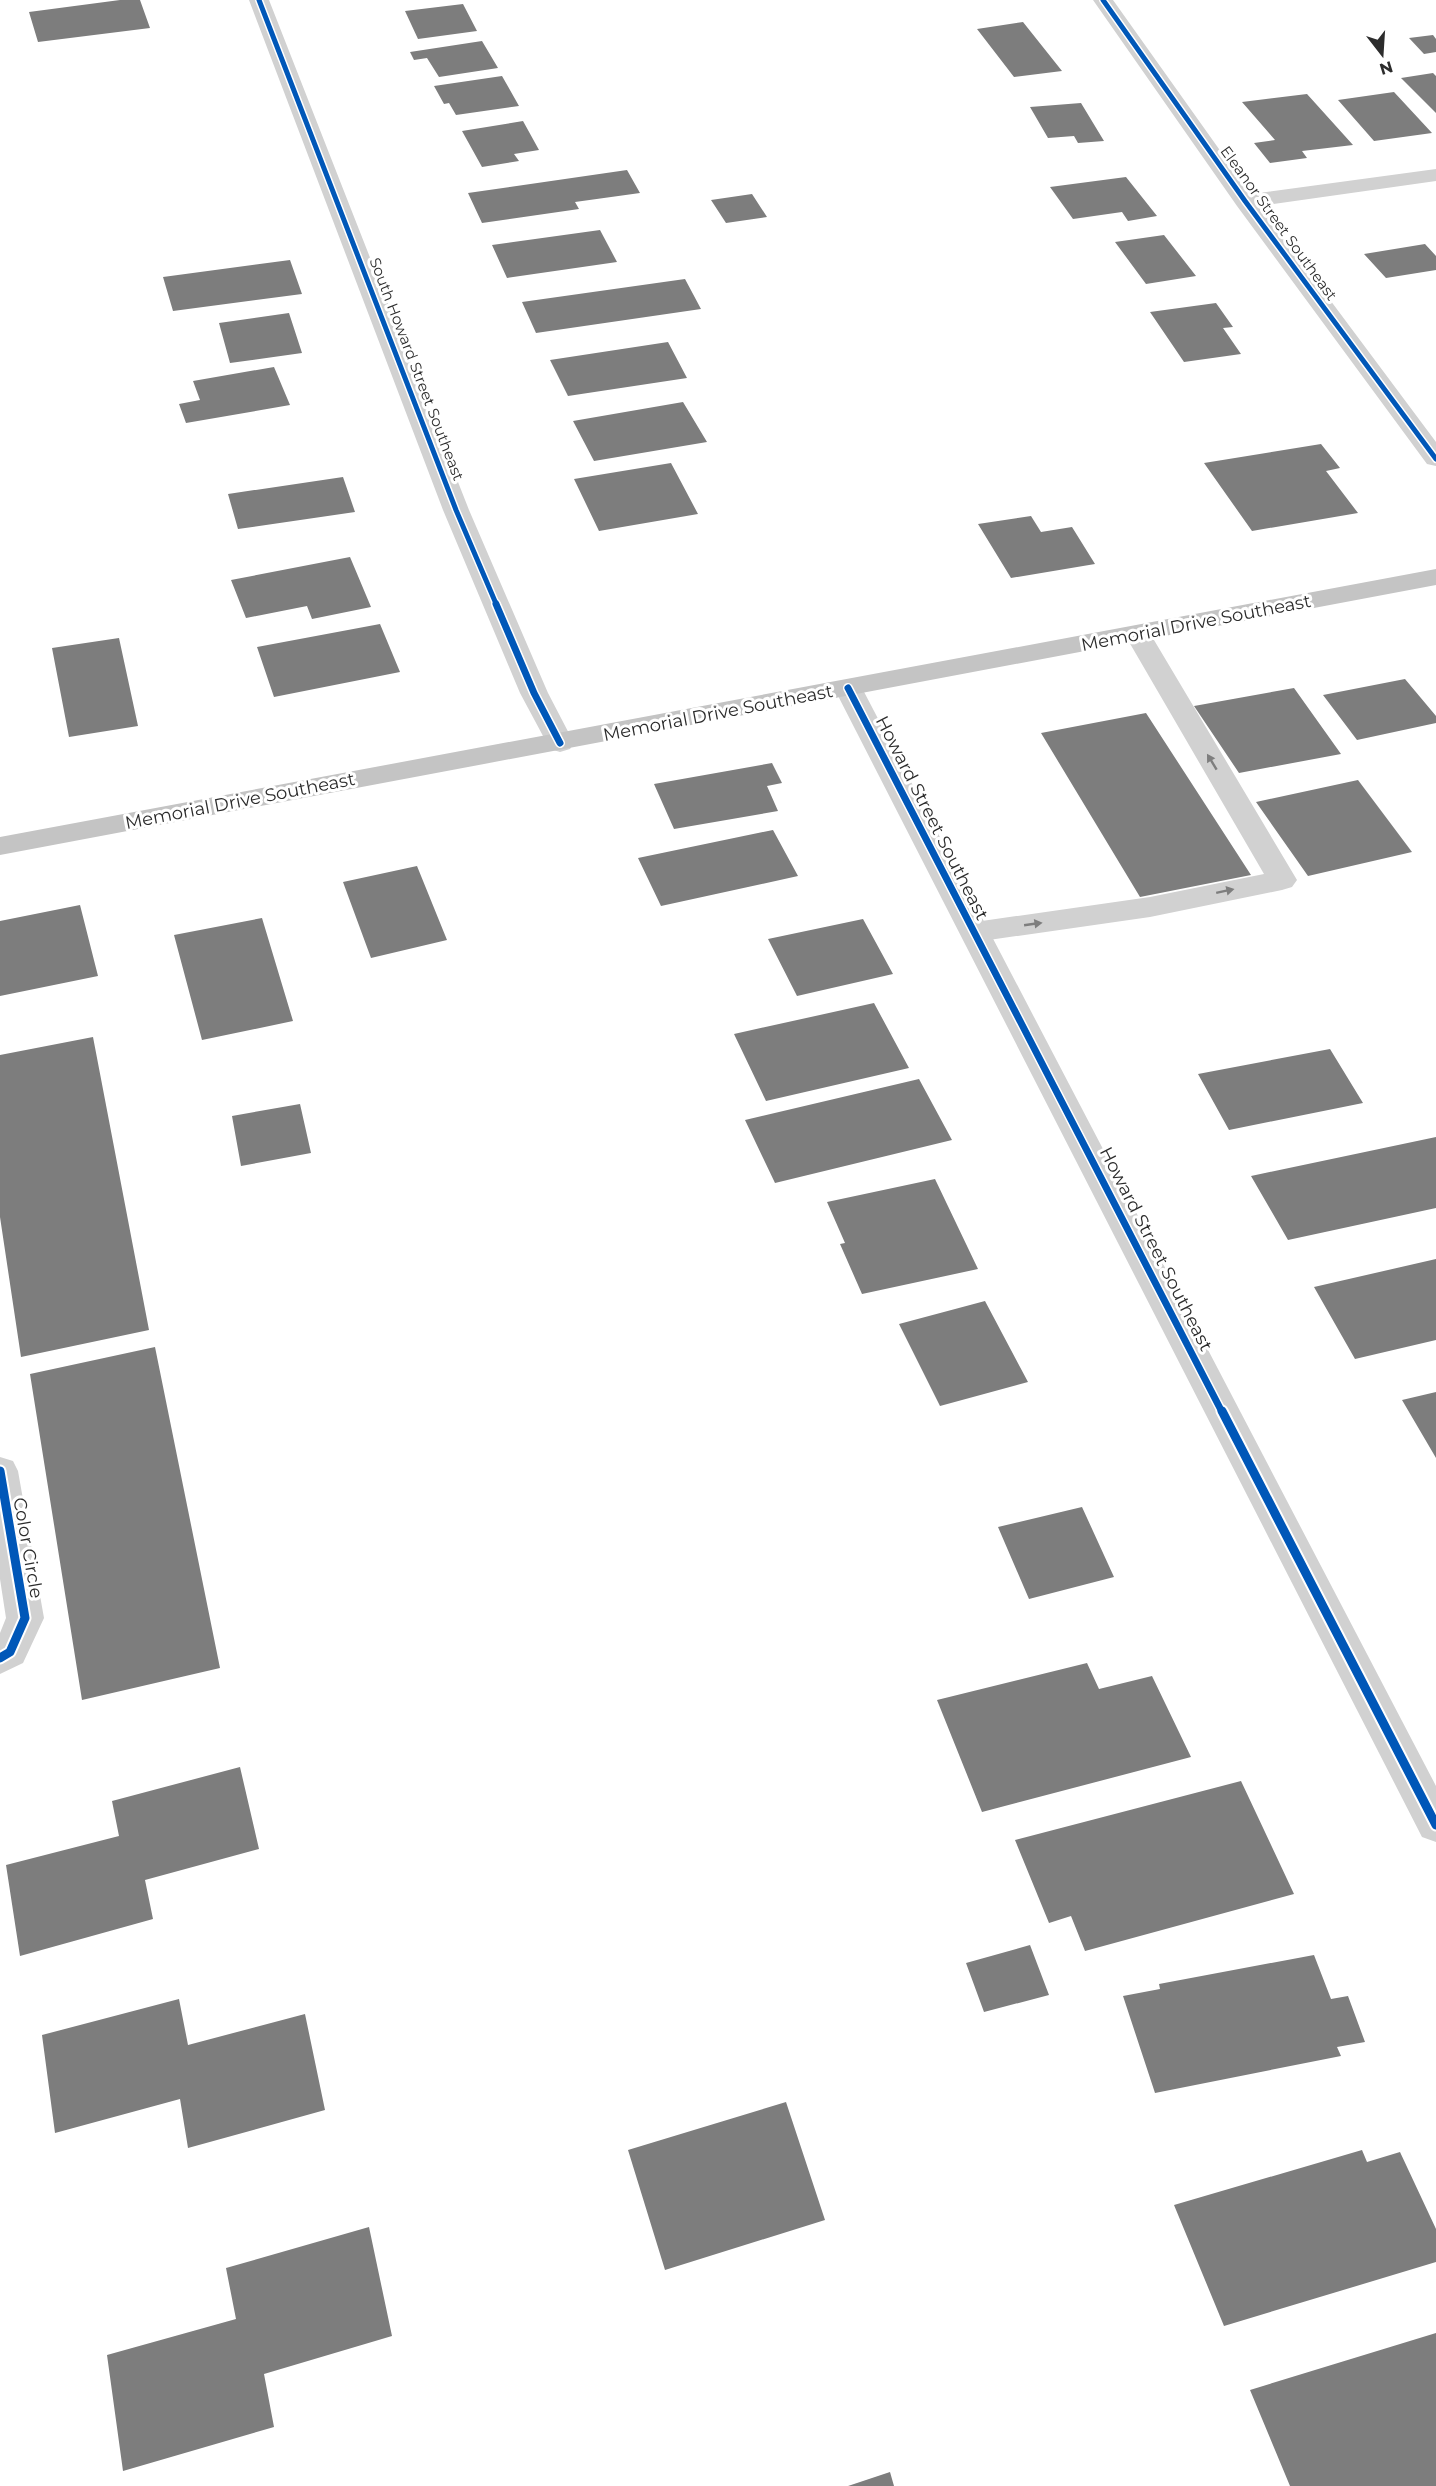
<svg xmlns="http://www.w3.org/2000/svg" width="1436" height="2486" font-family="Montserrat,sans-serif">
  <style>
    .building { fill: #7d7d7d }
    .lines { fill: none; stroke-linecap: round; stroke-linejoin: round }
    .service { fill: #d1d1d1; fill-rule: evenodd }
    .minor { fill: #d1d1d1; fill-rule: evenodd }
    .primary { fill: #c4c4c4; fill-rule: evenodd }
    .cycleway-far2-casing { stroke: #fff; stroke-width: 8 }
    .cycleway-far1-casing { stroke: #fff; stroke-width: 10 }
    .cycleway-casing { stroke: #fff; stroke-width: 13 }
    .cycleway-far2 { stroke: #0057b8; stroke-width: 5 }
    .cycleway-far1 { stroke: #0057b8; stroke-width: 7 }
    .cycleway { stroke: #0057b8; stroke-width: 9 }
    .oneway { fill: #7e7e7e }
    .labels { text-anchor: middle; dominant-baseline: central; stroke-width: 6; stroke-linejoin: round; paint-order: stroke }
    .far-street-label { font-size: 15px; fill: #2c2c2c; stroke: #fff }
    .street-label { font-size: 18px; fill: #2c2c2c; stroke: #fff }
  </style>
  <rect width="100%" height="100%" fill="#fff"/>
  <!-- building -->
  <path class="building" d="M120,0H140L150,28L38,42L29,12Z
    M463,4L477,31L418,39L405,11Z
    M1023,22L1062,71L1014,77L977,29Z
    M1433,35L1436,39V52L1424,54L1409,38Z
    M482,41L498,68L439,77L427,58L414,60L410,52Z
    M1433,73L1436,76V113L1401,78Z
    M502,76L519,106L456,115L449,103L444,104L434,86Z
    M1394,92L1432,133L1374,141L1338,100Z
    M1307,94L1353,145L1302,151L1307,158L1270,163L1254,143L1275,140L1242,102Z
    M1081,103L1104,141L1078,143L1074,136L1048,138L1030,107Z
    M523,121L539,150L514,154L519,161L482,167L462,131Z
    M627,170L640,193L575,202L579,209L482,223L468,193Z
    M1126,177L1157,216L1128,221L1122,212L1073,219L1050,187Z
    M752,194L767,217L726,223L711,200Z
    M600,230L617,262L507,278L492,245Z
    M1164,235L1196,276L1146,284L1115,242Z
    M1425,244L1436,256V270L1386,278L1364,254Z
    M290,260L302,294L173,311L163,277Z
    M685,279L701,309L536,333L522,302Z
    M1216,303L1233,327L1223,328L1241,354L1184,362L1150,312Z
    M289,313L302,353L230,363L219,323Z
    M668,342L687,378L568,396L550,360Z
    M274,367L290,405L186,423L179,404L200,400L193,381Z
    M683,402L707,442L594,461L573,421Z
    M1321,444L1340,468L1326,471L1358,513L1252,531L1204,463Z
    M671,463L698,514L599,531L574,479Z
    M343,477L355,512L238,529L228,494Z
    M1031,516L1041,532L1072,527L1095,564L1011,578L978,524Z
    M350,557L371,607L312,619L307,606L246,618L231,580Z
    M380,624L400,672L274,697L257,647Z
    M119,638L138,726L69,737L52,648Z
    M1405,679L1436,716V723L1357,740L1323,695Z
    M1294,688L1341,754L1239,773L1194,706Z
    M1146,713L1251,875L1140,897L1041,733Z
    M772,763L782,783L767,786L778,811L674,829L654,784Z
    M1358,780L1412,852L1308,876L1256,802Z
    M773,830L798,876L661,906L638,858Z
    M417,866L447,940L371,958L343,882Z
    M80,905L98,976L0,996V921Z
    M262,918L293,1021L202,1040L174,935Z
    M863,919L893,974L797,996L768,939Z
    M874,1003L909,1068L766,1101L734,1034Z
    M93,1037L149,1330L21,1357L0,1217V1055Z
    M1330,1049L1363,1103L1229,1130L1198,1074Z
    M919,1079L952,1140L775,1183L745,1120Z
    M300,1104L311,1153L241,1166L232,1116Z
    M1436,1137V1208L1288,1240L1251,1176Z
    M935,1179L978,1269L862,1294L840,1244L845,1243L827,1202Z
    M1436,1259V1340L1355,1359L1314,1287Z
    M985,1301L1028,1382L940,1406L899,1324Z
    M155,1347L220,1668L82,1700L30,1374Z
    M1436,1392V1458L1402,1400Z
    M1082,1507L1114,1577L1029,1599L998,1527Z
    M1087,1663L1099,1689L1152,1676L1191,1757L982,1812L937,1700Z
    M240,1767L259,1849L145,1880L153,1919L20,1956L6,1865L119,1836L112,1801Z
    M1241,1781L1294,1894L1085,1951L1071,1916L1049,1923L1015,1840Z
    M1030,1945L1049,1995L984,2012L966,1963Z
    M1314,1955L1331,1999L1348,1996L1365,2042L1337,2047L1341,2056L1155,2093L1123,1996L1160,1989L1159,1984Z
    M179,1999L188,2045L305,2014L325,2110L188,2148L180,2099L55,2133L42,2035Z
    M786,2102L825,2220L665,2270L628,2150Z
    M1362,2150L1367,2162L1400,2152L1436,2229V2262L1224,2326L1174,2205Z
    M369,2227L392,2336L264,2374L274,2427L123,2471L107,2355L236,2319L226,2268Z
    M1436,2333V2486H1290L1250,2390Z
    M890,2472L894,2486H848Z"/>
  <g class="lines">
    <!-- service -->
    <path class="service" d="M1138,627L1147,629L1151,635L1297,880L1292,887L1282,890L1150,917L975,942L965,939L960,932L965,925L975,922L1150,897L1264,874L1125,635L1129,629Z"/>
    <!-- minor -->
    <path class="minor" d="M249,0H269L469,510L548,693L574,743L570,749L560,752L550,749L520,693L443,510Z
      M1093,0H1113L1251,194L1436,169V181L1260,206L1436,442V466L1427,464L1237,206Z
      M848,680L858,682L862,688L1436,1786V1842L1422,1837L834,688L838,682Z
      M0,1457L13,1461L18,1471L44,1618L23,1663L0,1674V1633L6,1618L0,1579Z"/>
    <!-- primary -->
    <path class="primary" d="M1436,569V585L0,855V837Z"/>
    <!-- cycleway-far2 casing -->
    <g class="cycleway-far2-casing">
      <path id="cycleway-far2" d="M259,0L456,510L497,606
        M1103,0L1245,201L1436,459"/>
    </g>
    <!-- cycleway-far1 casing -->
    <g class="cycleway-far1-casing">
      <path id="cycleway-far1" d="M496,604L534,693L560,743
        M848,688L1222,1412"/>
    </g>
    <!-- cycleway casing -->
    <g class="cycleway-casing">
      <path id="cycleway" d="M1222,1411L1436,1825
        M0,1471L25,1618L10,1652L0,1658"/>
    </g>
    <!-- cycleway-far2 -->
    <use href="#cycleway-far2" class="cycleway-far2"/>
    <!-- cycleway-far1 -->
    <use href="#cycleway-far1" class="cycleway-far1"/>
    <!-- cycleway -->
    <use href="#cycleway" class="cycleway"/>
  </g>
  <!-- one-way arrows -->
  <defs><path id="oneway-solid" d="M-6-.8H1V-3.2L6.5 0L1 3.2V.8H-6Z" transform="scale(1.5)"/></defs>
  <g class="oneway">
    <use href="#oneway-solid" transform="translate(1212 762) rotate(-121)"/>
    <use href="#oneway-solid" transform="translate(1225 891) rotate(-12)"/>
    <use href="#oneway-solid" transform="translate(1033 924) rotate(-8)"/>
  </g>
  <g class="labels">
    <!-- far-street labels -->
    <g class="far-street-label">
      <text transform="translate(1279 223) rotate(54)">Eleanor Street Southeast</text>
      <text transform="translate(417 369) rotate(69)">South Howard Street Southeast</text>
    </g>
    <!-- street labels -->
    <g class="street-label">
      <text transform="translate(1196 623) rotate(-11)">Memorial Drive Southeast</text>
      <text transform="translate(718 713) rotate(-11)">Memorial Drive Southeast</text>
      <text transform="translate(240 801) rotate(-11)">Memorial Drive Southeast</text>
      <text transform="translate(932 818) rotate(63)">Howard Street Southeast</text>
      <text transform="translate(1156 1249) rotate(63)">Howard Street Southeast</text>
      <text transform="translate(28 1548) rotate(80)">Color Circle</text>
    </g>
  </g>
  <!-- north arrow -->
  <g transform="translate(1382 54) rotate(163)" stroke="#ffffff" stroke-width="4.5" paint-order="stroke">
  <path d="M0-4.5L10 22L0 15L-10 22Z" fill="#2c2c2c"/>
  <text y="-9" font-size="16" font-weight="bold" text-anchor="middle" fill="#2c2c2c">N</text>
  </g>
</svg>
